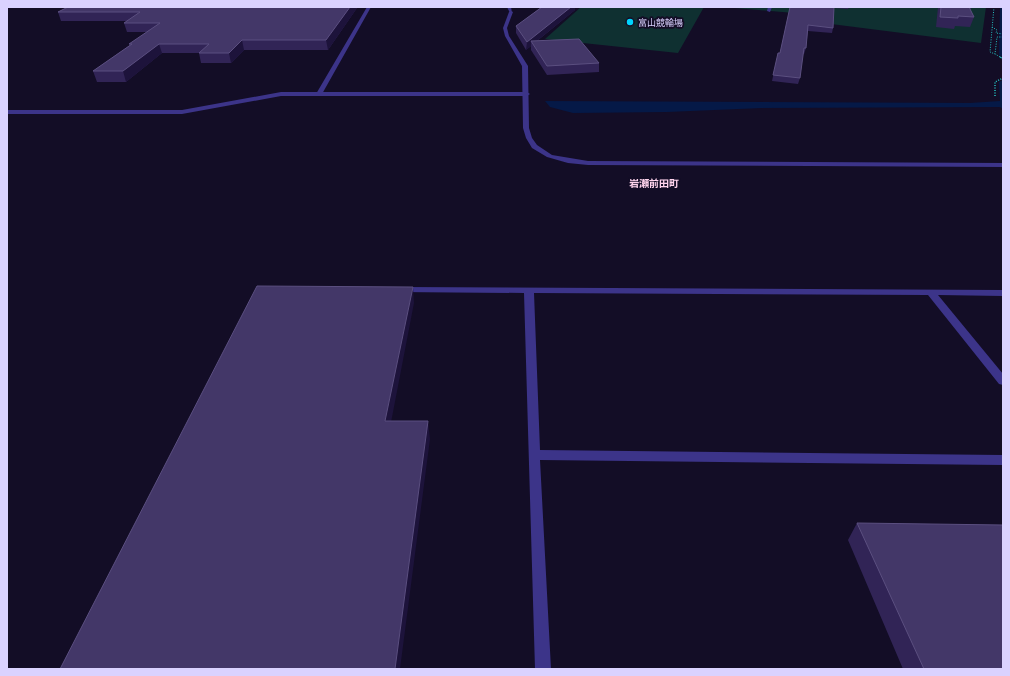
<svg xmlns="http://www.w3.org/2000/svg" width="1010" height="676" font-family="'Titillium Web','Noto Sans JP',sans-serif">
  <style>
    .green { fill: #0f3031 }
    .water { fill: #051947 }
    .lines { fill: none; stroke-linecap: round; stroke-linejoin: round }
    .path-far1 { stroke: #24c1c1; stroke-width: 1; stroke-dasharray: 1 1.5; stroke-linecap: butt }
    .path { stroke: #24c1c1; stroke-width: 1.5; stroke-dasharray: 1 1.5; stroke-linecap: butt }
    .service { fill: #3c3489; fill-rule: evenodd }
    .minor { fill: #3c3489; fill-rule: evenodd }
    .tertiary { fill: #3c3489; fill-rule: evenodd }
    .wall { fill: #312456 }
    .shaded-wall { fill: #1d133b }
    .building { fill: #433768; stroke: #5b4f80 }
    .poi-dot { fill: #00d4fd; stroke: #130d26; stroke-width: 1.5 }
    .labels { text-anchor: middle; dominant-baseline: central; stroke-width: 3.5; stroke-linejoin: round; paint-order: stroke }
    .far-poi-label { font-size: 9px; fill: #dad2ff; stroke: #130d26; text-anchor: start }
    .far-neighbourhood-label { font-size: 10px; font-weight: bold; fill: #ffd4ed; stroke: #130d26 }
  </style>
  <rect width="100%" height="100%" fill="#130d26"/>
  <!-- green -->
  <path class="green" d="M581,7H704L678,53L545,39Z
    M723,7H986L981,43L831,24L829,16Z"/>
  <!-- water -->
  <path class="water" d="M1000,7H1003V57L999,55Z
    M1003,80V109L1000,107L762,108L667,112L573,113L550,107L545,101L970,103L1000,101L999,82Z"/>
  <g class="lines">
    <!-- path-far1 -->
    <path class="path-far1" d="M994,7L990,52L995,54
      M992,27L997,30L996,33L1003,34
      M1002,58L995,54L997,37H1003"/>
    <!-- path -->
    <path class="path" d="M1000,57L1003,59
      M995,96V82L1003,78"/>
    <!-- service -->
    <path class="service" d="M367,7H371L322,94L317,95L316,94Z
      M768,7H772L770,12L767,11Z
      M400,287L1003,290V296L938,295L1003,374V385L999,384L928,295L534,293L540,450L1003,455V465L540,460L551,669H535L524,293L397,292L395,290Z"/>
    <!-- minor -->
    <path class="minor" d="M507,7H511L512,13H510Z
      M281,92H527L530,94L527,96H281L182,114H7V110H182Z"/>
    <!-- tertiary -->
    <path class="tertiary" d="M511,11L513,12L507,28L509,36L528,66L529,128L532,138L537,145L552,155L588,161L1003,163V167L588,165L568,163L547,157L532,148L526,138L523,128L522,66L505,36L503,28L509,12Z"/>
  </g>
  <!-- wall -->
  <path class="wall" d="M68,7H366L365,8H357L328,50H244L231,63H201L199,53H162L126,82H97L93,71L130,45L129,44L147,32H127L124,23L127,21H61L58,12Z
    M372,7H405V8H372Z
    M542,7H575V10L537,41L599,63V72L547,75L531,50V46L526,50L516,33V26Z
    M790,7H849L848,9L834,8L833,28L832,33L808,31L806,48L804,54H803L800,78L798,84L772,81L778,53H780Z
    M938,7H972L970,10L974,17L970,27L955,26L954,29L936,27Z
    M857,523L1003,669H903L848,540Z"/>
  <!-- shaded-wall -->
  <path class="shaded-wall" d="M350,7H356L357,8L328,50L326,40Z
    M571,7H575V10L533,44L531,41V46L526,50L527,42Z
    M242,40L244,50L231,63L229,53Z
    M159,44L162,53L126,82L123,71Z
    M413,287L414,303L388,438L385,421Z
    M428,421L430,439L400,669H395Z"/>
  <!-- building -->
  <path class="building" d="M68,7H350L326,40H242L229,53H199L209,44H159L123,71H93L132,44H129L160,23H124L140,12H58Z
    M542,7H571L527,42L516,26Z
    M790,7H834L833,28L808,25L806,48H804L800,78L773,75L778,53H780Z
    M941,7H969L974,17L958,16V18L940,17Z
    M579,39L599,63L547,66L531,41Z
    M257,286L413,287L385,421H428L395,669H60Z
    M857,523L1003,525V669H924Z"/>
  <!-- markers -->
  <circle class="poi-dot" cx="630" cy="22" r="4"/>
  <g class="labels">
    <!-- far-poi labels -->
    <g class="far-poi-label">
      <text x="638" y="22">富山競輪場</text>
    </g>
    <!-- far-neighbourhood labels -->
    <g class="far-neighbourhood-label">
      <text x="654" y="183">岩瀬前田町</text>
    </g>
  </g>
  <!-- border -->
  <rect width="1010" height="676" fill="none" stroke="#dad2ff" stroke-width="16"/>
</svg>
